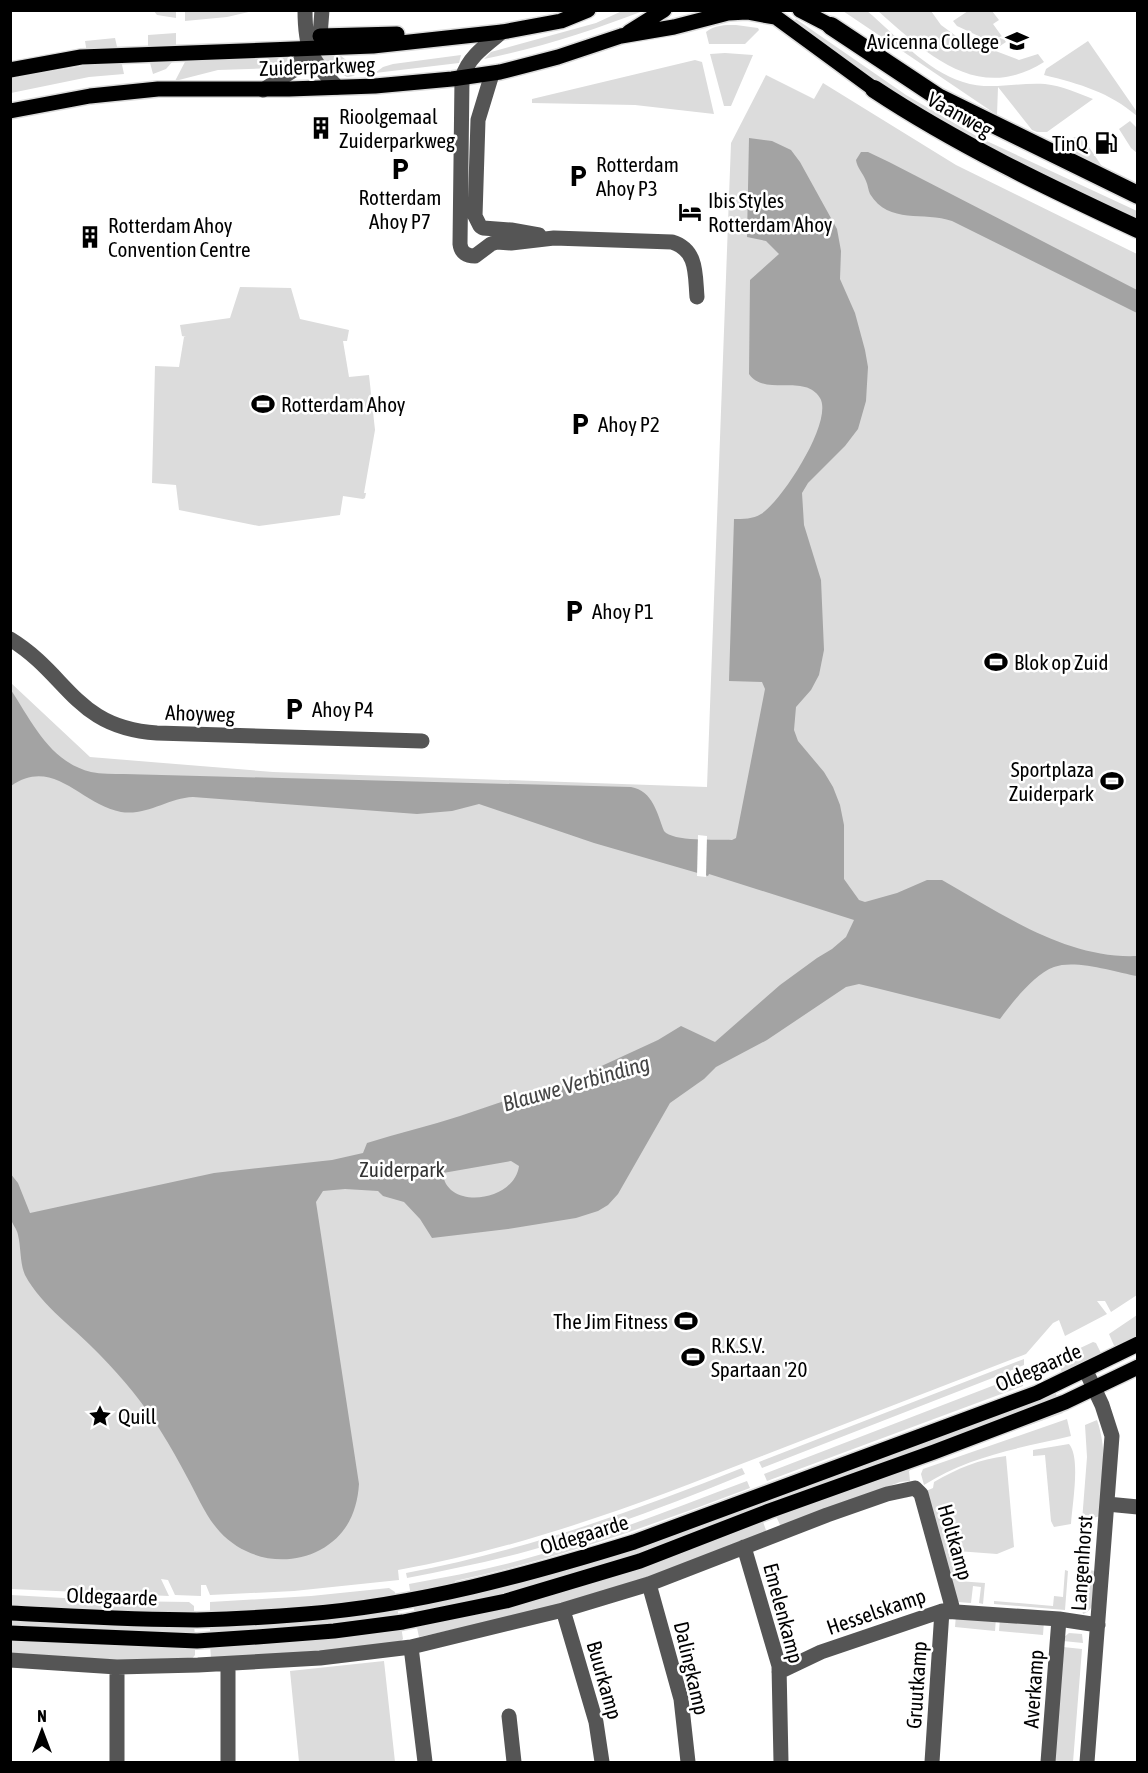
<svg xmlns="http://www.w3.org/2000/svg" width="1148" height="1773" font-family="'Asap Condensed',sans-serif">
  <style>
    .green { fill: #dcdcdc }
    .water { fill: #a3a3a3; fill-rule: evenodd }
    .pier { fill: #fff }
    .lines { fill: none; stroke-linecap: round; stroke-linejoin: round }
    .major-casing { stroke: #dbdbdb; stroke-width: 18 }
    .highway-casing { stroke: #dbdbdb; stroke-width: 21 }
    .minor { stroke: #555; stroke-width: 15 }
    .major { stroke: #000; stroke-width: 15 }
    .highway { stroke: #000; stroke-width: 18 }
    .labels { text-anchor: middle; dominant-baseline: central; stroke-width: 5; stroke-linejoin: round; paint-order: stroke }
    .poi-label { font-size: 21px; fill: #000; stroke: #fff; text-anchor: start }
    .street-label { font-size: 21px; fill: #000; stroke: #fff }
    .park-label { font-size: 21px; fill: #333; stroke: #fff }
    .water-label { font-size: 22px; font-style: italic; fill: #444; stroke: #fff }
  </style>
  <rect width="100%" height="100%" fill="#fff"/>
  <!-- green -->
  <path class="green" d="M154,11H176V18L157,15Z
    M185,11V10L253,11L227,17L185,21Z
    M622,11H643C591,31 539,48 484,59L491,52L596,23Z
    M843,11H867C896,35 925,70 963,82C989,91 1018,82 1045,84C1062,86 1078,93 1093,99L1047,132H1037L1032,130L998,87L997,115Z
    M878,11H931L941,25L956,36L1019,60L1038,54L1044,62C978,104 927,54 878,11Z
    M968,11H992L999,20L993,24L1006,42L1000,46L957,26L953,21Z
    M796,19L906,95L978,137L1137,211V221C1074,192 1009,162 949,127C895,95 845,57 794,21Z
    M736,25L758,28L759,30L745,44H709L706,32C714,25 725,25 736,25Z
    M176,33V47L148,50V35Z
    M115,38L118,51L87,53L85,41Z
    M1088,41L1137,112V116C1109,92 1080,84 1044,75L1046,69Z
    M725,53L753,55L731,106H724L710,54Z
    M461,55L459,63L375,73L383,67L393,64Z
    M291,56L292,59L274,68L218,70L175,81L187,58Z
    M318,56H341L358,69L354,76L347,77L324,65Z
    M149,59L173,61L166,69L153,74Z
    M121,60L124,74L89,77L11,93V78L88,65V62Z
    M695,60L702,62L714,114L635,105L532,103V99Z
    M766,75L814,99L823,83L956,165L1137,254V1295L1111,1312L1105,1301H1097L1107,1314L1065,1336L1059,1320L1053,1323L1026,1354C938,1388 850,1422 762,1456C642,1503 527,1547 398,1570L399,1580L294,1591L210,1595L206,1585H201V1596L175,1595L168,1580L161,1579L169,1596L11,1589V683L90,757L273,772L707,787L731,143Z
    M1130,121L1137,128V153L1131,148L1119,129Z
    M1075,137L1083,138L1103,168L1058,144Z
    M240,287L291,288L300,319L349,330L347,341H343L349,377L369,375L375,430L364,493H366L365,498L363,499L343,496L340,515L259,526L179,510L176,485L152,483L155,366L179,367L184,337H186L182,336L180,325L230,318Z
    M1137,1315V1338L1116,1350L1109,1334Z
    M1093,1342L1096,1343L1103,1357L1063,1375L1058,1362L1059,1358Z
    M1024,1359V1365L995,1377L762,1468L759,1462Z
    M1023,1374V1386L767,1481L764,1474Z
    M1054,1389L1058,1399L772,1506L768,1495Z
    M1061,1407L1063,1413L914,1467L909,1471L910,1481L900,1482L781,1527L775,1514Z
    M1067,1419L1071,1436C1020,1448 969,1456 924,1485L921,1474L923,1469Z
    M1097,1420C1108,1452 1103,1483 1100,1516L1082,1521L1087,1457L1085,1425Z
    M1069,1444C1081,1458 1072,1505 1071,1524L1054,1527L1051,1521L1045,1455L1033,1456V1450Z
    M1006,1456L1014,1547L997,1554L957,1551L955,1571L959,1572L958,1581L985,1583L983,1604L979,1603L981,1587L973,1586L971,1603L958,1602L926,1491L933,1488L934,1482C956,1469 980,1459 1006,1456Z
    M742,1468L745,1474C674,1503 602,1531 528,1551C488,1562 447,1570 407,1578L406,1573C523,1551 632,1512 742,1468Z
    M747,1481L750,1488C652,1525 558,1559 455,1581L456,1587L411,1596L409,1584C446,1577 484,1570 521,1560C598,1539 672,1509 747,1481Z
    M754,1500L758,1512L581,1576L415,1616L413,1603Z
    M762,1519L767,1533L648,1579L556,1607L419,1637L416,1623Z
    M1079,1568L1095,1571C1094,1585 1099,1609 1083,1614L1077,1588Z
    M1065,1570L1068,1571L1065,1610L994,1604V1601L1053,1606L1054,1596L1063,1597Z
    M389,1588L395,1592L396,1599L210,1616V1602L311,1596Z
    M11,1595L116,1601L189,1602L194,1606V1616L11,1609Z
    M397,1606L399,1619L210,1636V1623Z
    M956,1615L996,1618L995,1631L955,1627Z
    M10,1617L194,1624L195,1637L11,1629Z
    M1000,1618L1044,1621L1043,1635L999,1631Z
    M401,1626L403,1639L400,1642L277,1656L211,1659L210,1644Z
    M1069,1633L1082,1634L1083,1643L1063,1641V1638Z
    M10,1637L195,1644V1655L191,1660H119L11,1654Z
    M1063,1647L1082,1649L1073,1762H1053Z
    M384,1661L395,1762H299L290,1671Z"/>
  <!-- water -->
  <path class="water" d="M749,138L772,141L791,150L800,162L837,229L841,251L840,279L855,313L865,350L868,367L866,401L858,429L845,446L808,483L802,493L804,525L821,580L824,650L819,675L811,690L796,707L794,730L798,741L824,772L833,787L840,805L844,825V879L859,900L865,902L897,893L927,880H942C1002,914 1066,959 1137,956V976C1115,972 1075,959 1054,967C1034,974 1012,1003 1000,1019L876,988L859,984L846,987L767,1040L716,1067L704,1079L670,1103L618,1194L608,1205L598,1211L576,1218L508,1229L432,1238L420,1219L404,1202L383,1196L378,1191L345,1189L323,1191L316,1202L359,1484C357,1513 346,1536 320,1550C286,1568 245,1559 220,1532C206,1517 197,1495 187,1477C171,1447 155,1419 133,1392C123,1380 112,1367 100,1355C76,1329 42,1307 25,1275C20,1264 21,1247 18,1235C17,1229 12,1224 11,1219C8,1205 11,1187 10,1173L18,1183L30,1213L214,1173L332,1160L363,1153L367,1143C398,1133 430,1126 460,1116C500,1103 539,1087 580,1084L595,1069L658,1040L681,1026L715,1042L780,985L817,958L832,949L846,937L854,920L709,874L708,876L594,843L479,804L452,811L417,814L193,797C168,798 147,816 121,812C81,805 54,756 11,786V690C32,722 50,762 91,772C101,774 113,774 124,774L631,787C653,791 657,813 664,831C673,842 716,839 732,840L736,838L765,689L762,682L729,681L734,519C743,519 753,519 761,514C781,502 834,421 820,398C805,373 765,397 749,374L750,280L779,254L766,241L747,237ZM511,1161L519,1166C514,1203 445,1210 443,1173Z
    M861,152H868L889,162L1137,290V313L952,221C924,211 889,225 870,194C868,190 868,185 866,181C863,173 857,168 856,160Z"/>
  <!-- pier -->
  <path class="pier" d="M698,835L707,836L706,877L697,876Z"/>
  <g class="lines">
    <!-- major casing -->
    <g class="major-casing">
      <path id="major" d="M766,10L874,89
        M800,10L831,26
        M629,32L664,10
        M320,36L397,34
        M10,70L81,57L373,46L502,32L561,21L588,10
        M10,111L90,96L158,89H289L375,86L452,79L500,72L558,57L621,36L674,27L728,13L747,12L774,17
        M10,1613C72,1616 135,1620 197,1620C233,1619 270,1617 306,1614C418,1605 527,1575 634,1542L1037,1393L1138,1344
        M10,1633L197,1641L257,1637L334,1631L403,1622L506,1601L640,1561L769,1511L934,1452L1065,1402L1138,1367"/>
    </g>
    <!-- highway casing -->
    <g class="highway-casing">
      <path id="highway" d="M831,26L938,97L1138,195
        M874,89C957,144 1048,187 1138,229"/>
    </g>
    <!-- minor -->
    <path class="minor" d="M305,10C305,49 311,60 337,87
      M502,32C486,45 468,57 462,78L460,244C461,253 467,256 475,256L491,244L497,242L511,243L554,238L672,242C698,250 695,275 697,297
      M492,74L478,120L475,216L480,226L483,228L511,230L539,235
      M263,90L294,70L309,48L320,36L322,10
      M10,639C69,675 75,728 157,733L422,741
      M1086,1371L1102,1405L1112,1436L1087,1762
      M1107,1504L1138,1507
      M744,1547L779,1666L781,1762
      M649,1584L681,1699L688,1762
      M563,1610L596,1722L602,1762
      M411,1647L425,1762
      M10,1660L117,1667L198,1665L320,1658L411,1647L563,1610L649,1584L827,1515L887,1494L915,1488L921,1494L953,1610
      M228,1664V1762
      M779,1672L821,1652L942,1611L1059,1619L1098,1625
      M509,1716L514,1762
      M117,1762V1667
      M932,1762L942,1611
      M1048,1762L1059,1619"/>
    <!-- major -->
    <use href="#major" class="major"/>
    <!-- highway -->
    <use href="#highway" class="highway"/>
  </g>
  <!-- icons -->
  <defs>
    <g id="school-bare" transform="scale(1.8)"><path d="M0-5L7-2L0 1L-7-2ZM-4 1L0 2.5L4 1V4Q0 6-4 4Z" fill="#000" stroke="#fff" stroke-width="2.5" paint-order="stroke"/></g>
    <g id="building-bare" transform="scale(1.8)"><path d="M-4-6H4V6H1V3H-1V6H-4ZM-2.5-4.3h1.7v1.8h-1.7ZM.8-4.3h1.7v1.8H.8ZM-2.5-1h1.7V.8h-1.7ZM.8-1h1.7V.8H.8Z" fill="#000" stroke="#fff" stroke-width="2.5" paint-order="stroke"/></g>
    <g id="fuel-bare" transform="scale(1.8)"><path d="M-5.5-6h7V0h2V4h1.3V-2.5L3-4.5l.8-.8L6-3V5H2.5V1h-1V6h-7ZM-4.2-4.7v3.2H.2V-4.7Z" fill="#000" stroke="#fff" stroke-width="2.5" paint-order="stroke"/></g>
    <g id="parking-bare" transform="scale(1.8)"><path d="M-3.5-5.5H1a3.5 3.5 0 0 1 0 7H-1V5.5H-3.5ZM-1-3.4V-.6H.8a1.4 1.4 0 0 0 0-2.8Z" fill="#000" stroke="#fff" stroke-width="2.5" paint-order="stroke"/></g>
    <g id="hotel-bare" transform="scale(1.8)"><path d="M-6-4.5h1.5V1H6V5H4.5V3h-9V5H-6ZM-4 0a1.8 1.8 0 1 1 3.6 0ZM.5 0V-2.5h3Q6-2.5 6 0Z" fill="#000" stroke="#fff" stroke-width="2.5" paint-order="stroke"/></g>
    <g id="stadium-bare" transform="scale(1.8)"><path d="M0-5a6.5 5 0 1 0 0 10a6.5 5 0 1 0 0-10ZM-3.5-1.8h7v3.6h-7Z" fill="#000" stroke="#fff" stroke-width="2.5" paint-order="stroke"/></g>
    <g id="sight-bare" transform="scale(1.8)"><path d="M0-6L1.8-2.2L6-1.7L2.9 1.2L3.7 5.4L0 3.3L-3.7 5.4L-2.9 1.2L-6-1.7L-1.8-2.2Z" fill="#000" stroke="#fff" stroke-width="2.5" paint-order="stroke"/></g>
  </defs>
  <g fill-rule="evenodd">
    <use href="#school-bare" x="1017" y="41"/>
    <use href="#building-bare" x="321" y="128"/>
    <use href="#fuel-bare" x="1106" y="143"/>
    <use href="#parking-bare" x="400" y="169"/>
    <use href="#parking-bare" x="578" y="176"/>
    <use href="#hotel-bare" x="690" y="212"/>
    <use href="#building-bare" x="90" y="237"/>
    <use href="#stadium-bare" x="263" y="404"/>
    <use href="#parking-bare" x="580" y="424"/>
    <use href="#parking-bare" x="574" y="611"/>
    <use href="#stadium-bare" x="996" y="662"/>
    <use href="#parking-bare" x="294" y="709"/>
    <use href="#stadium-bare" x="1112" y="781"/>
    <use href="#stadium-bare" x="686" y="1321"/>
    <use href="#stadium-bare" x="693" y="1357"/>
    <use href="#sight-bare" x="100" y="1416"/>
  </g>
  <g class="labels">
    <!-- poi labels -->
    <g class="poi-label">
      <text x="999" y="41" text-anchor="end">Avicenna College</text>
      <text x="339" y="116">Rioolgemaal<tspan x="339" dy="24">Zuiderparkweg</tspan></text>
      <text x="1088" y="143" text-anchor="end">TinQ</text>
      <text x="596" y="164">Rotterdam<tspan x="596" dy="24">Ahoy P3</tspan></text>
      <text x="400" y="197" text-anchor="middle">Rotterdam<tspan x="400" dy="24">Ahoy P7</tspan></text>
      <text x="708" y="200">Ibis Styles<tspan x="708" dy="24">Rotterdam Ahoy</tspan></text>
      <text x="108" y="225">Rotterdam Ahoy<tspan x="108" dy="24">Convention Centre</tspan></text>
      <text x="281" y="404">Rotterdam Ahoy</text>
      <text x="598" y="424">Ahoy P2</text>
      <text x="592" y="611">Ahoy P1</text>
      <text x="1014" y="662">Blok op Zuid</text>
      <text x="312" y="709">Ahoy P4</text>
      <text x="1094" y="769" text-anchor="end">Sportplaza<tspan x="1094" dy="24">Zuiderpark</tspan></text>
      <text x="668" y="1321" text-anchor="end">The Jim Fitness</text>
      <text x="711" y="1345">R.K.S.V.<tspan x="711" dy="24">Spartaan '20</tspan></text>
      <text x="118" y="1416">Quill</text>
    </g>
    <!-- street labels -->
    <g class="street-label">
      <text transform="translate(317 66) rotate(-2)">Zuiderparkweg</text>
      <text transform="translate(960 114) rotate(29)">Vaanweg</text>
      <text transform="translate(200 713) rotate(2)">Ahoyweg</text>
      <text transform="translate(1038 1367) rotate(-23)">Oldegaarde</text>
      <text transform="translate(584 1534) rotate(-17)">Oldegaarde</text>
      <text transform="translate(956 1542) rotate(74)">Holtkamp</text>
      <text transform="translate(1081 1563) rotate(-86)">Langenhorst</text>
      <text transform="translate(112 1596) rotate(2)">Oldegaarde</text>
      <text transform="translate(876 1611) rotate(-19)">Hesselskamp</text>
      <text transform="translate(784 1613) rotate(75)">Emelenkamp</text>
      <text transform="translate(692 1668) rotate(77)">Dalingkamp</text>
      <text transform="translate(605 1680) rotate(74)">Buurkamp</text>
      <text transform="translate(916 1685) rotate(-86)">Gruutkamp</text>
      <text transform="translate(1033 1689) rotate(-86)">Averkamp</text>
    </g>
    <!-- park labels -->
    <g class="park-label">
      <text x="402" y="1169">Zuiderpark</text>
    </g>
    <!-- water labels -->
    <g class="water-label">
      <text transform="translate(576 1083) rotate(-16)">Blauwe Verbinding</text>
    </g>
  </g>
  <!-- border -->
  <rect width="1148" height="1773" fill="none" stroke="#000000" stroke-width="24"/>
  <!-- north arrow -->
  <g transform="translate(42 1731)" stroke="#ffffff" stroke-width="4.5" paint-order="stroke">
  <path d="M0-4.5L10 22L0 15L-10 22Z" fill="#000000"/>
  <text y="-9" font-size="16" font-weight="bold" text-anchor="middle" fill="#000000">N</text>
  </g>
</svg>
